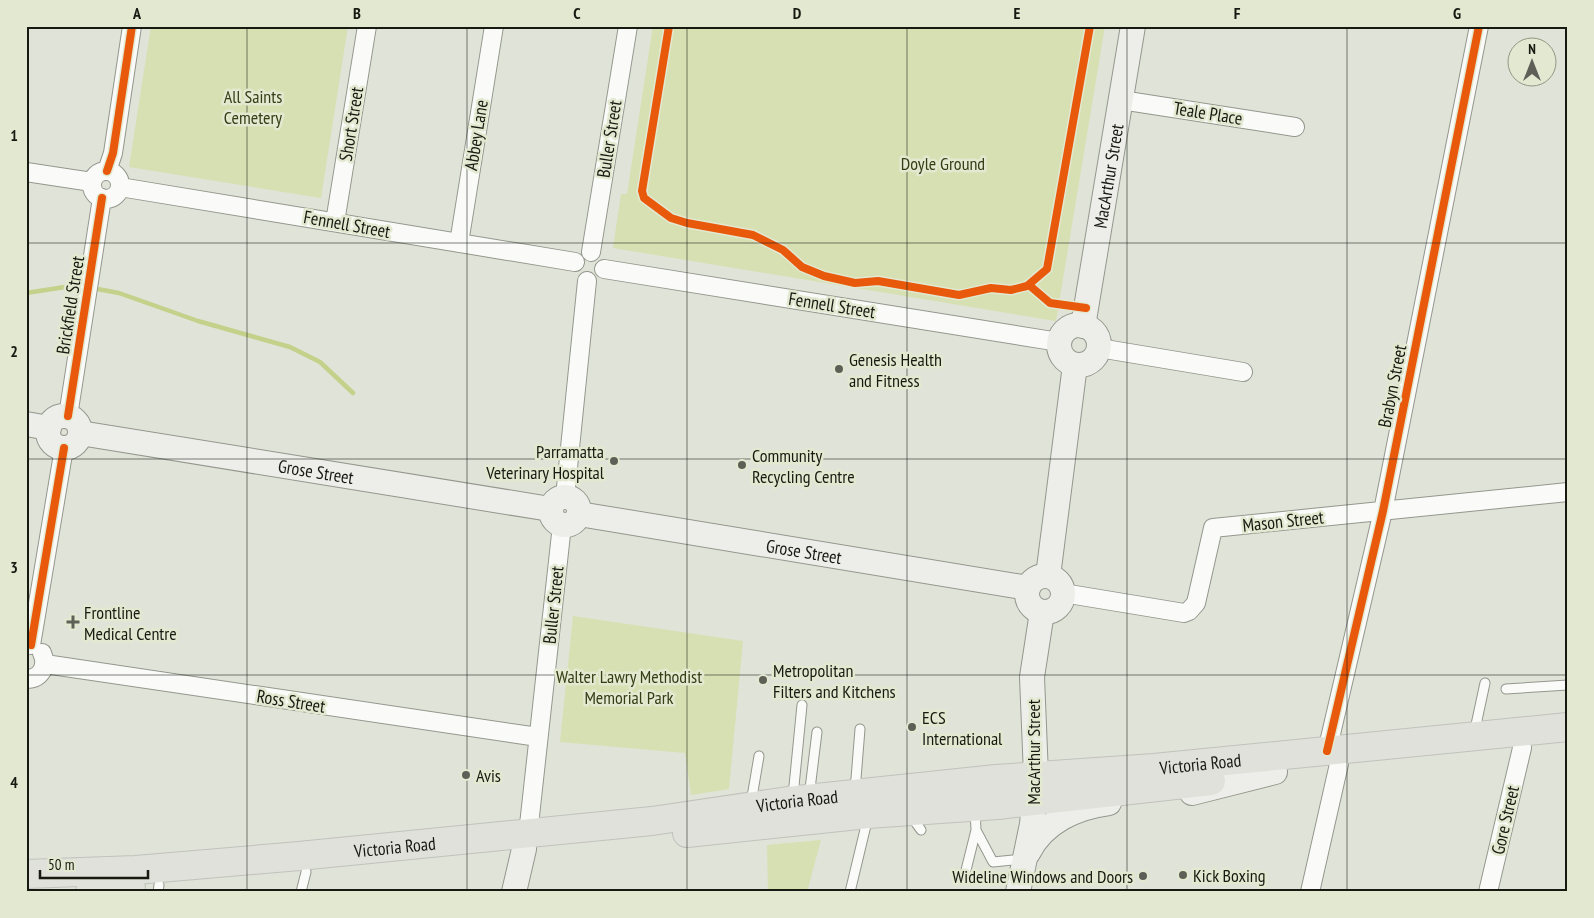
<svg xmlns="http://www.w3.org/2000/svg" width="1594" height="918" font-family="'PT Sans Narrow',sans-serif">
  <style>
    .green { fill: #d6e0b2 }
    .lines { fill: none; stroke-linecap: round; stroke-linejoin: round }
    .stream { stroke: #c3d18a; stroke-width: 4.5 }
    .lane-casing { stroke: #94978d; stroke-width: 11 }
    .street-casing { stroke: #94978d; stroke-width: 20 }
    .secondary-casing { stroke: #94978d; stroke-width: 26 }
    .primary-casing { stroke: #c1c2bd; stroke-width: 30 }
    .lane { stroke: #fafbf9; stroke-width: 9 }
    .street { stroke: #fafbf9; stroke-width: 18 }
    .secondary { stroke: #edeeea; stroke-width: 24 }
    .primary { stroke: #e0e1da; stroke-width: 28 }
    .cycleway-casing { stroke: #e3e9d1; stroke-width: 11 }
    .cycleway { stroke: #e8590c; stroke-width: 8 }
    .grid { fill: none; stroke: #181a12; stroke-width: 1; stroke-opacity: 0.55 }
    .poi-dot { fill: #5e6057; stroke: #e3e9d1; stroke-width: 2 }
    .labels { text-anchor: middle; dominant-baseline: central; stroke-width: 5; stroke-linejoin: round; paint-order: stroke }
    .park-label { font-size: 18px; fill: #363d15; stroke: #e3e9d1 }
    .street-label { font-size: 18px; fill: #181a12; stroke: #e3e9d1 }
    .poi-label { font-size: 18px; fill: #181a12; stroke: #e3e9d1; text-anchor: start }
    .neatline { fill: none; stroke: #181a12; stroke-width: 2 }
    .grid-label { font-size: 16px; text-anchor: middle; font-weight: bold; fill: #181a12 }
  </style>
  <rect width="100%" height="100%" fill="#e0e3d7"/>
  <!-- green -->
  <path class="green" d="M151,26H348L321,198L129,167Z
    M653,26H1105L1056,321L613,248L621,194H627Z
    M573,616L743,641L729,789L691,795L685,753L560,742Z
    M821,840L807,892H768L767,845Z"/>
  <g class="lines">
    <!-- stream -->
    <path class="stream" d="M92,288L119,293L198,321L290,347L320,362L353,393
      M26,293L78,285L84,286"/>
    <!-- lane casing -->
    <g class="lane-casing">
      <path id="lane" d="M1506,689L1568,685
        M1474,734L1485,683
        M855,791L860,729
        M793,796L802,705
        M809,797L817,732
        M751,803L759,756
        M975,809L976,830L993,862L1023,859
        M911,816L921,830
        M964,878L976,830
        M158,892L159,885
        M301,892L306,872
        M850,892L868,817"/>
    </g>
    <!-- street casing -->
    <g class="street-casing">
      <path id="street" d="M1121,100L1295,127
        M107,171L113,153L132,26
        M92 185a14 14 0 1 1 28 0a14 14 0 1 1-28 0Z
        M26,172L92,182
        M120,187L575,262
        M335,222L367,26
        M459,243L494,26
        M591,252L628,26
        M604,269L1059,342
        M1099,348L1243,372
        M68,416L102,198
        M565,497L587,281
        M1063,593L1184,613L1189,611L1196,603L1213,528L1568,492
        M31,645L64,448
        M45,664L538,737
        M26,679C41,679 48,666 42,653
        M1327,751L1383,511L1479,26
        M528,834L562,525
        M1310,892L1339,764
        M1488,892L1522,748"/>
    </g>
    <!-- secondary casing -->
    <g class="secondary-casing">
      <g id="secondary">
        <circle cx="1079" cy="345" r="20"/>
        <path id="s1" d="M1083,326L1133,26"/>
        <circle cx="64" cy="432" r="16"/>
        <path d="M26,424L49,428"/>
        <path id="s2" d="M80,433L550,509"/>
        <circle cx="565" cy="511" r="14"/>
        <path id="s3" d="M579,514L1028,588"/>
        <circle cx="1045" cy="594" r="18"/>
        <path d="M1048,576L1075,365"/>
        <path d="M1192,793L1275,772"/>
        <path d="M1028,853C1043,822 1077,807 1109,803"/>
        <path d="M514,892L524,849"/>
        <path d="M1018,892L1032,824L1034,801L1036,775L1032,677L1042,612"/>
      </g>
    </g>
    <!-- primary casing -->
    <g class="primary-casing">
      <g id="primary">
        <path d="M687,833L868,814L998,805L1211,781"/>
        <path id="s4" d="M26,874L136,870L299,856L652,821L788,801L996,779L1154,768L1568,727"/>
        <path d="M90,892L131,888"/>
      </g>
    </g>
    <!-- lane -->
    <use href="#lane" class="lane"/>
    <!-- street -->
    <use href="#street" class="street"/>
    <!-- secondary -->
    <use href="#secondary" class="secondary"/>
    <!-- primary -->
    <use href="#primary" class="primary"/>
    <!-- cycleway casing -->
    <g class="cycleway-casing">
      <path id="cycleway" d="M669,26L642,191L644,198L671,218L687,223L753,235L783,250L802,267L824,276L855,283L878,281L959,295L991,288L1011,290L1027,286L1047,269L1090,26
        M107,171L113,153L132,26
        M1029,285L1050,303L1086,308
        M68,416L102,198
        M31,645L64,448
        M1327,751L1383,511L1479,26"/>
    </g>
    <!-- cycleway -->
    <use href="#cycleway" class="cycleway"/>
  </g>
  <!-- grid -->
  <path class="grid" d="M247,26V892M467,26V892M687,26V892M907,26V892M1127,26V892M1347,26V892M26,243H1568M26,459H1568M26,675H1568"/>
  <!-- markers -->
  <g class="poi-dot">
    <circle cx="839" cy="369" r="5"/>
    <circle cx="614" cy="461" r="5"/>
    <circle cx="742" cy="465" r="5"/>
    <path d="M70.5 614.5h5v5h5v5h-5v5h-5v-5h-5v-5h5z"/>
    <circle cx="763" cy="680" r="5"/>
    <circle cx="912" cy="727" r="5"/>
    <circle cx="466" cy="775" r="5"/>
    <circle cx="1183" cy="875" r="5"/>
    <circle cx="1143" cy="876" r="5"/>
  </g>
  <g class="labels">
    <!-- park labels -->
    <g class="park-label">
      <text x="253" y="96">All Saints<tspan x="253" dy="21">Cemetery</tspan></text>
      <text x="943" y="163">Doyle Ground</text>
      <text x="629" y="676">Walter Lawry Methodist<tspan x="629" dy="21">Memorial Park</tspan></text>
    </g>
    <!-- street labels -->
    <g class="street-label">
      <text transform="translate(1208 113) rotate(9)">Teale Place</text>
      <text transform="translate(351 124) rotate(-81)">Short Street</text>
      <text transform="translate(476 135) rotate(-81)">Abbey Lane</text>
      <text transform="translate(609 139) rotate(-81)">Buller Street</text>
      <text stroke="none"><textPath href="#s1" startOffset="152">MacArthur Street</textPath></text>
      <text transform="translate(347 224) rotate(10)">Fennell Street</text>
      <text transform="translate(70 305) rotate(-81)">Brickfield Street</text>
      <text transform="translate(832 305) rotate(9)">Fennell Street</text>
      <text transform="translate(1392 386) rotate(-79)">Brabyn Street</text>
      <text stroke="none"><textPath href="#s2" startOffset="239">Grose Street</textPath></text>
      <text transform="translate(1283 521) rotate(-6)">Mason Street</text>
      <text stroke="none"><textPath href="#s3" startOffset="228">Grose Street</textPath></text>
      <text transform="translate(553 605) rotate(-84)">Buller Street</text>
      <text transform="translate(291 701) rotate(9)">Ross Street</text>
      <text transform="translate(1033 752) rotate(-90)">MacArthur Street</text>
      <text stroke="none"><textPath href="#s4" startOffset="1180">Victoria Road</textPath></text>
      <text stroke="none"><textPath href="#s4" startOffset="775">Victoria Road</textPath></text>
      <text transform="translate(1505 820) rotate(-77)">Gore Street</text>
      <text stroke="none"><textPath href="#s4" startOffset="370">Victoria Road</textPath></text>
    </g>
    <!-- poi labels -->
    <g class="poi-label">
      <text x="849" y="359">Genesis Health<tspan x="849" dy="21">and Fitness</tspan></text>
      <text x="604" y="451" text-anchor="end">Parramatta<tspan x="604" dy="21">Veterinary Hospital</tspan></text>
      <text x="752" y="455">Community<tspan x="752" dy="21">Recycling Centre</tspan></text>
      <text x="84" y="612">Frontline<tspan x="84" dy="21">Medical Centre</tspan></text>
      <text x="773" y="670">Metropolitan<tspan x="773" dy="21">Filters and Kitchens</tspan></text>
      <text x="922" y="717">ECS<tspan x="922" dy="21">International</tspan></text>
      <text x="476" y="775">Avis</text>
      <text x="1193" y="875">Kick Boxing</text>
      <text x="1133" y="876" text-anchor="end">Wideline Windows and Doors</text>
    </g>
  </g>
  <!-- border -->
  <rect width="1594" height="918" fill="none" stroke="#e3e9d1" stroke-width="55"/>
  <!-- north arrow -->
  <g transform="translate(1532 62)"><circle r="24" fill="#e3e9d1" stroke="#929685"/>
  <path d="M0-4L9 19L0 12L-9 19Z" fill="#5e6057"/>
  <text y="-8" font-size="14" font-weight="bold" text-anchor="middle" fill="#181a12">N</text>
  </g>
  <!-- scale -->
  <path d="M40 870v8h108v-8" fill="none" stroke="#181a12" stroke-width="2.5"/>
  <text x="48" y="870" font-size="15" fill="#181a12" stroke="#e3e9d1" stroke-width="4" paint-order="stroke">50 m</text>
  <rect x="28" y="28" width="1538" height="862" class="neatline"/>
  <g class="grid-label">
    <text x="137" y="19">A</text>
    <text x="357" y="19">B</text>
    <text x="577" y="19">C</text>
    <text x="797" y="19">D</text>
    <text x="1017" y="19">E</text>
    <text x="1237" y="19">F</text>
    <text x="1457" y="19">G</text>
    <text x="14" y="141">1</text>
    <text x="14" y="357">2</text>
    <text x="14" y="573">3</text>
    <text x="14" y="788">4</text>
  </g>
</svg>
